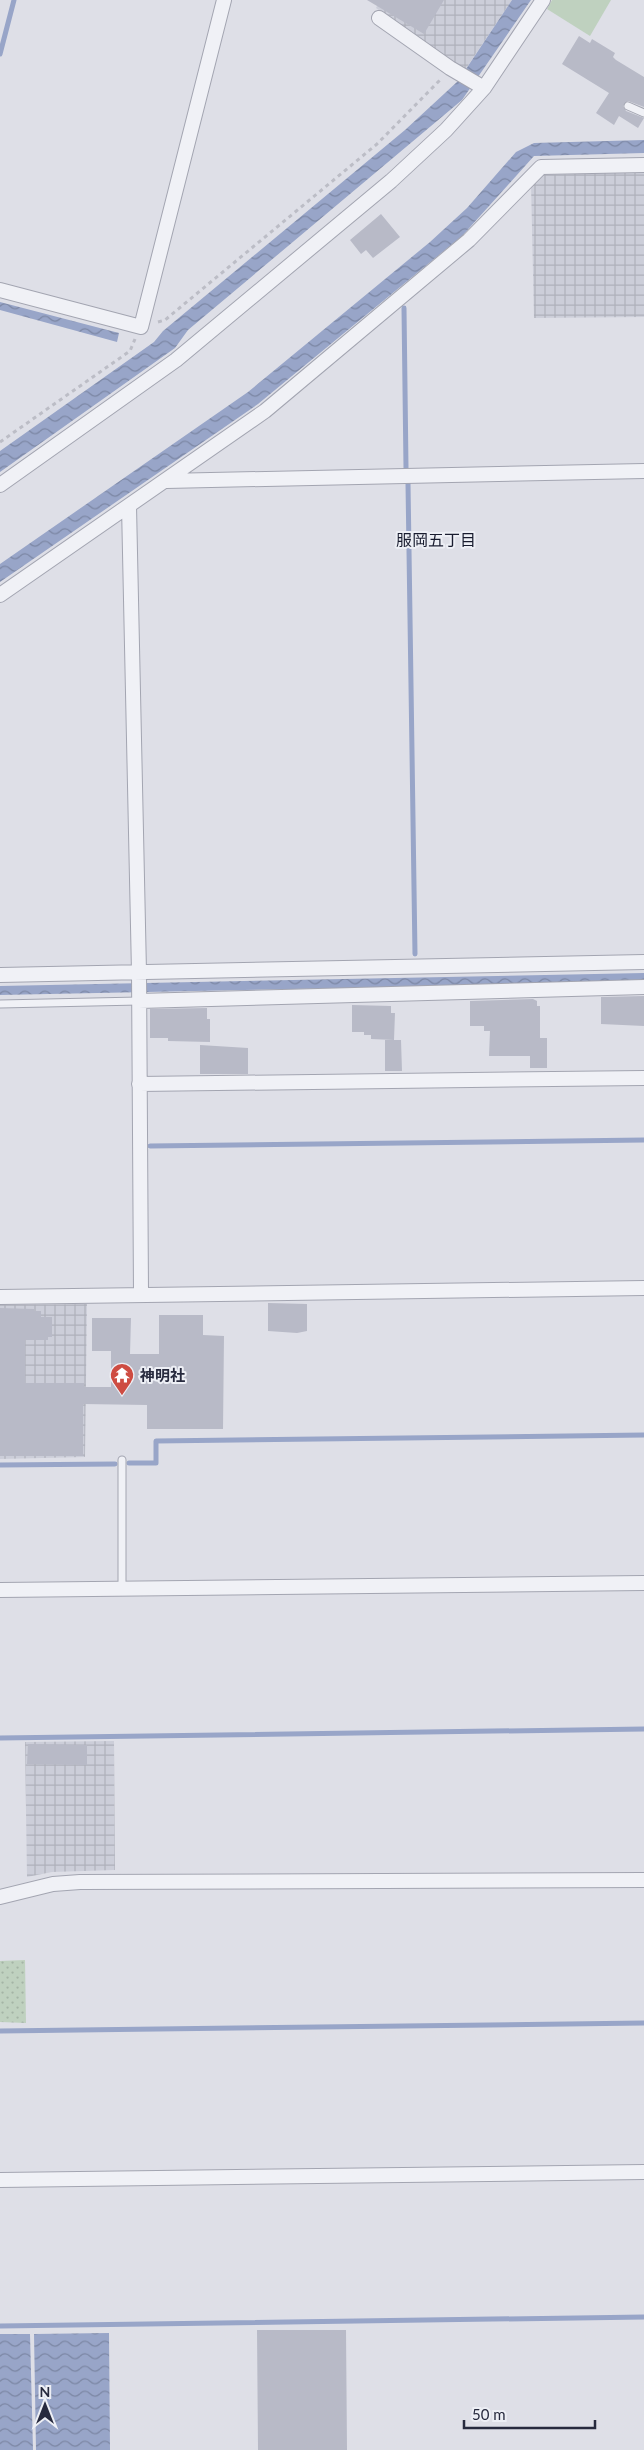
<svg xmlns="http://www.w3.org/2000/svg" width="644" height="2450" font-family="Lato,'Noto Sans JP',sans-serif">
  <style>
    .industrial { fill: url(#industrial-grid) }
    .green { fill: #bfd1bf }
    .garden { fill: url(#garden-dots) }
    .water { fill: url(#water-waves) }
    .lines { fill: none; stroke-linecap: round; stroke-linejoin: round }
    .stream { stroke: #98a5c8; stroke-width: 5 }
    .building { fill: #b8bac7 }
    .service-casing { stroke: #a3a5b1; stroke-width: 9 }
    .minor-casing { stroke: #a3a5b1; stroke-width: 16 }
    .path { stroke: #bcbdc6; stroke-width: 3; stroke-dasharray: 4 4; stroke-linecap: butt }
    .service { stroke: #f0f1f6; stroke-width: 7 }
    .minor { stroke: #f0f1f6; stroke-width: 14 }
    .labels { text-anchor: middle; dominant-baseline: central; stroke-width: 4; stroke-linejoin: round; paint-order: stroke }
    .poi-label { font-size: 15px; font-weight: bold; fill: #272a3e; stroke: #edeff5; text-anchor: start }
    .neighbourhood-label { font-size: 16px; fill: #191c2f; stroke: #edeff5 }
  </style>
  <defs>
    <pattern id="industrial-grid" width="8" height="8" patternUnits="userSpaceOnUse" patternTransform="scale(1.25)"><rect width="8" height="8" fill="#ccced9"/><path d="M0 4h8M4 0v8" fill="none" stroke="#afb1bb"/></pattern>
    <pattern id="garden-dots" width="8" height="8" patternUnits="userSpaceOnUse" patternTransform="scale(1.25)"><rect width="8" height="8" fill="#bfd1bf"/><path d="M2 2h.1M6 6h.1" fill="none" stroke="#a4b4a5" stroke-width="1.8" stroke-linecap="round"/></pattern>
    <pattern id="water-waves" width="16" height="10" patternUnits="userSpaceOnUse" patternTransform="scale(1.25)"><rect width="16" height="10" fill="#98a5c8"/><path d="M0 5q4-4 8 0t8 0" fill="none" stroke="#7c87a4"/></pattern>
  </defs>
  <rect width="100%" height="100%" fill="#dedfe7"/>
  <!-- industrial -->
  <path class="industrial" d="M380,0H512L465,70L376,8Z
    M644,172V317L534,318L531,183L541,175Z
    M87,1304L85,1457L0,1459V1305Z
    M114,1741L115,1870L52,1872L27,1877L25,1742Z"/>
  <!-- green -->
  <path class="green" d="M552,0H611L590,36L547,9Z"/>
  <!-- garden -->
  <path class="garden" d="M25,1960L26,2023L0,2022V1961Z"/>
  <!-- water -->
  <path class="water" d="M512,0H531L462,100L188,330L175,348L0,472V451L154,342L163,331L405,130L458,81Z
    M644,140V153L534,156L462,236L258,404L0,582V564L248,392L430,242L467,208L516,152L534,143Z
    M0,302L119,333L117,342L0,310Z
    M644,973V982L0,995V986Z
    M109,2333L110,2450H36L34,2334Z
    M0,2334H30L33,2450H0Z"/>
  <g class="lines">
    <!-- stream -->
    <path class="stream" d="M0,54L14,0
      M404,308L406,468
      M408,483L415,954
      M150,1146L644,1140
      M129,1463H156V1441L644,1435
      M0,1465L115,1464
      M0,1738L644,1729
      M0,2031L644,2023
      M0,2326L644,2317"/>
  </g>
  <!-- building -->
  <path class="building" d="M367,0H444L424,34Z
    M579,36L590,43L592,39L615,53L613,57L616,60L644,77V107L628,101L623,106L626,111L644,118L638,128L619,116L614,125L596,113L609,93L562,64Z
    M381,214L400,237L373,258L366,250L361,254L350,240Z
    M644,996V1026L601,1024V997Z
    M533,999L537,1001V1006H540V1038H547V1068H530V1056H489L490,1031H484V1026H470V1001Z
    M352,1005L391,1006V1013H395L394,1040L371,1039V1035H364V1032H352Z
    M207,1008V1019H210V1042L168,1041V1038H150V1009Z
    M385,1040H401L402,1071H385Z
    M200,1045L248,1048V1074H200Z
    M268,1303L307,1304V1331L297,1333L268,1331Z
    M0,1308L34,1309V1311H41V1317H52V1337H48V1340H25V1383H84V1387H111V1351H92V1318H131L130,1354H159V1315H203V1335L224,1336L223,1429H147V1405L83,1404V1456H0Z
    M28,1744L87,1745V1765L27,1764Z
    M257,2330H346L347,2450H258Z"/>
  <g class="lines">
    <!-- service casing -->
    <g class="service-casing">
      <path id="service" d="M628,106L644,113
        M0,1004L139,1001
        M122,1460V1589"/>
    </g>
    <!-- minor casing -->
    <g class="minor-casing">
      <path id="minor" d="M379,18L450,68L484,88
        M0,290L141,327L224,0
        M166,481L644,471
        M0,485L176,360L391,181L446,130L484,88L543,0
        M129,506L139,972L141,1293
        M0,595L265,411L469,240L541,167L644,165
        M0,975L644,962
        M139,1001L644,987
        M139,1084L644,1078
        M0,1297L644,1288
        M0,1590L644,1583
        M0,1897L53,1884L80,1882L644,1880
        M0,2180L644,2172"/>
    </g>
    <!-- path -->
    <path class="path" d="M158,322L165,320L377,144L441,79
      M0,442L130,351L135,339"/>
    <!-- service -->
    <use href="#service" class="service"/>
    <!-- minor -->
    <use href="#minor" class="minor"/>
  </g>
  <!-- icons -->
  <defs>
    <g id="temple-pin" transform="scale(1.25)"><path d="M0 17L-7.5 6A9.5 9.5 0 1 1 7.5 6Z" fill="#ce4c42" stroke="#edeff5"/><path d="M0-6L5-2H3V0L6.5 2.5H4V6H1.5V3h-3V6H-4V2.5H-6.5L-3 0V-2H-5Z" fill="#fff"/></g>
  </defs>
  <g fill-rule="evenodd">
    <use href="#temple-pin" x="122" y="1375"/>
  </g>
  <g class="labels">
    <!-- poi labels -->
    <g class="poi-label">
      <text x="140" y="1375">神明社</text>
    </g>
    <!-- neighbourhood labels -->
    <g class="neighbourhood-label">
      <text x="436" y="539">服岡五丁目</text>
    </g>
  </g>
  <!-- north arrow -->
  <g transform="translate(45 2405)" stroke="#edeff5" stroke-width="4" paint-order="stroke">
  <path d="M0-4L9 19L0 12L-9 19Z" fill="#272a3e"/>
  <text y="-8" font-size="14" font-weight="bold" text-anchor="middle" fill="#272a3e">N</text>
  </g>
  <!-- scale -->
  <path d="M464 2420v8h131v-8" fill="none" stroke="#272a3e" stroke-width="2.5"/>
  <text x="472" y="2420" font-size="15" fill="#272a3e" stroke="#edeff5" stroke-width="4" paint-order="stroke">50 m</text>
</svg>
